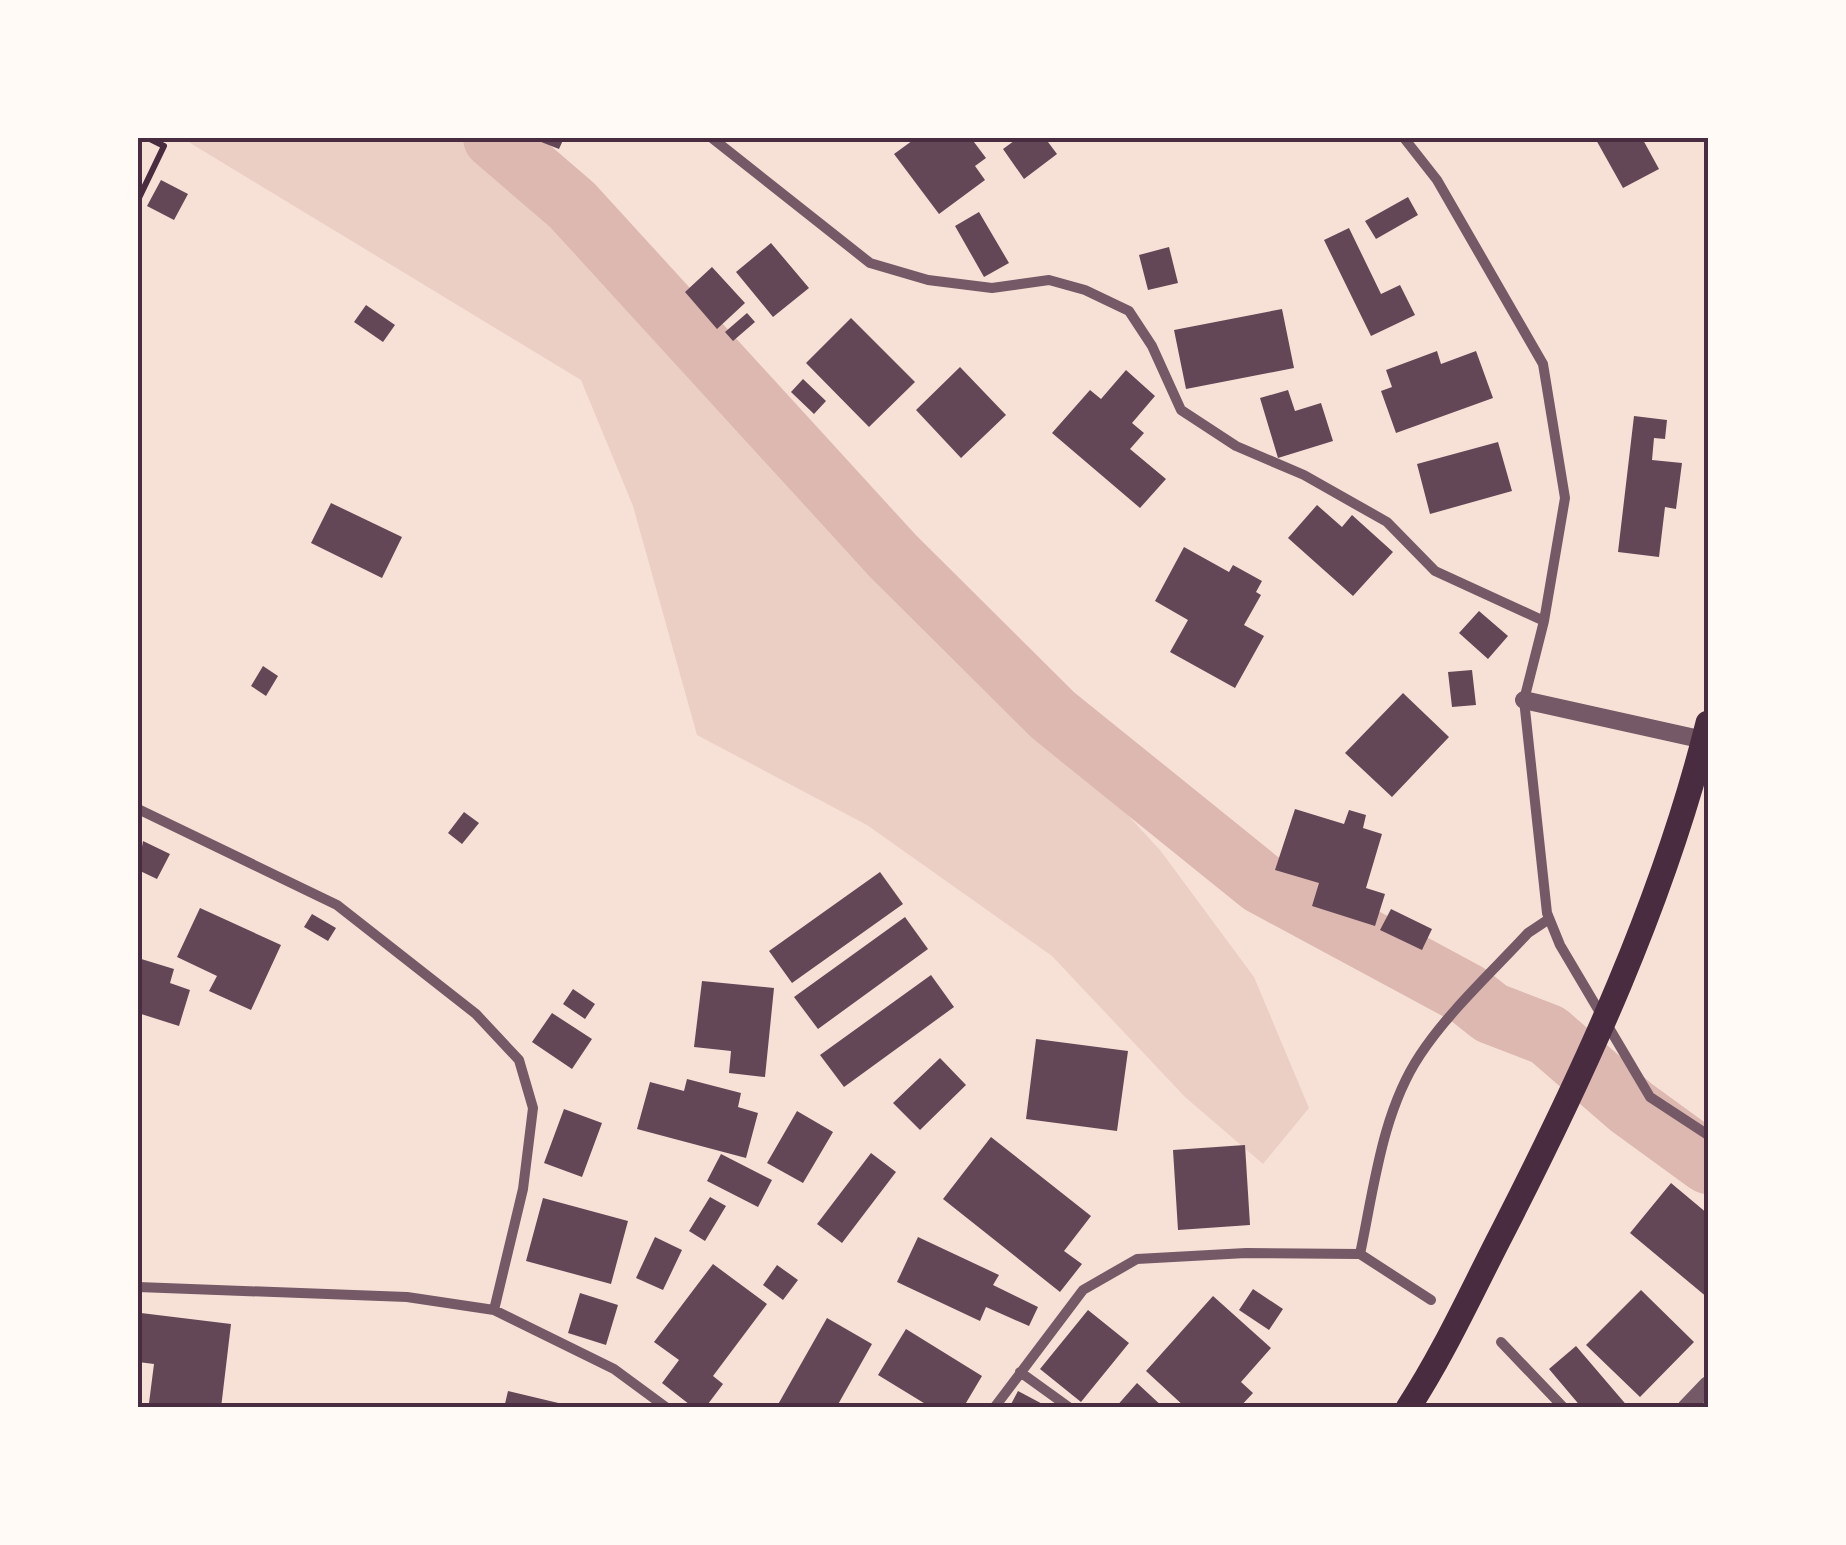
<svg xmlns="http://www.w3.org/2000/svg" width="1846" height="1545" font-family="'IBM Plex Sans',sans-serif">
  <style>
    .green { fill: #ebcfc5 }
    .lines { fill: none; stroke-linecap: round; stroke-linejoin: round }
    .river { stroke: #dcb8b0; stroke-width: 62 }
    .building { fill: #644757 }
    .path { stroke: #4a2c40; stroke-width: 6 }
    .minor { stroke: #755966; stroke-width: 10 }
    .tertiary { stroke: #755966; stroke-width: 18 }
    .primary { stroke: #4a2c40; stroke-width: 25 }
    .neatline { fill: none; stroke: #4a2c40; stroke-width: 4 }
  </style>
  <rect width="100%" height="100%" fill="#f7e1d7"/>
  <!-- green -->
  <path class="green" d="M182,138H487L817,492L1026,705L1160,850L1254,977L1309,1108L1263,1164L1185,1097L1052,956L867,825L697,735L633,506L581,380Z"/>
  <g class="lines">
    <!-- river -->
    <path class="river" d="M494,138L572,205L893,556L1053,715L1261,883L1467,994L1491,1013L1548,1035L1631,1107L1708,1163"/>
  </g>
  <!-- building -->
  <path class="building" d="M531,138H564L559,149Z
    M916,138H971L986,158L975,166L985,180L939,214L894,154Z
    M1018,138H1045L1057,154L1024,179L1003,149Z
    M1595,138H1642L1659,169L1623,188Z
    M161,180L188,194L174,220L147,206Z
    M1408,197L1418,215L1376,239L1365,221Z
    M979,212L1009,263L984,277L955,226Z
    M1349,228L1381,294L1400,285L1415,315L1371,336L1324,240Z
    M771,243L809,288L773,317L736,272Z
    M1169,247L1178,283L1148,290L1139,255Z
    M712,267L745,303L717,329L685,292Z
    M366,305L395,325L383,342L354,322Z
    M1282,309L1294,368L1186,389L1174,330Z
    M747,313L755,322L733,341L725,332Z
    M851,318L915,382L869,427L806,363Z
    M1437,351L1441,364L1476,351L1493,398L1396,433L1381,391L1392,387L1386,370Z
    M960,367L1006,415L961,458L916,410Z
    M1126,370L1155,396L1132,423L1144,433L1130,449L1166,479L1140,508L1052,433L1090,390L1101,399Z
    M803,379L826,401L814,414L791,392Z
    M1288,390L1295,411L1321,403L1333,441L1278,458L1260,398Z
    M1634,416L1667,420L1665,439L1654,438L1652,460L1682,463L1676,509L1665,507L1659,557L1618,552Z
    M1498,442L1512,491L1430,514L1417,464Z
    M331,503L402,537L382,578L311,543Z
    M1317,505L1342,527L1352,515L1393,552L1353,596L1288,538Z
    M1184,547L1229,572L1233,565L1262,581L1256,592L1261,595L1244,625L1264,636L1235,688L1170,652L1188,620L1155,601Z
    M1479,611L1508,636L1488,659L1459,633Z
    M263,666L278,676L266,696L251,686Z
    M1472,670L1476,705L1452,707L1448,672Z
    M1403,693L1449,737L1392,797L1345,753Z
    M1295,809L1344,824L1349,810L1366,815L1363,828L1382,834L1366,888L1385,894L1375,926L1312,906L1319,883L1275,870Z
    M464,812L479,823L462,844L448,833Z
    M143,841L170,854L157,879L138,870Z
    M880,872L903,904L792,983L769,951Z
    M200,908L281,945L251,1010L209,991L217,976L177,957Z
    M1391,909L1432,929L1422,950L1380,930Z
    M312,914L336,928L328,941L304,927Z
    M905,917L928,949L818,1029L794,997Z
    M138,958L174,969L170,983L190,990L179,1026L138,1013Z
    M931,975L954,1007L844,1087L820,1055Z
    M702,981L774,988L765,1077L729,1073L731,1051L694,1047Z
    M573,989L595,1004L585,1019L563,1004Z
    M552,1013L592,1039L572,1069L532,1042Z
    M1036,1039L1128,1051L1117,1131L1026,1119Z
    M940,1058L966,1085L920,1130L893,1103Z
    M687,1079L741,1093L738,1107L758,1113L746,1158L637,1129L650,1082L684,1091Z
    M564,1109L602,1123L582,1177L544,1163Z
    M797,1111L833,1132L803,1183L767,1163Z
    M991,1137L1091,1216L1064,1251L1082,1264L1060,1292L943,1199Z
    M1245,1145L1250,1225L1178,1230L1173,1150Z
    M871,1153L896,1172L842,1243L817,1224Z
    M721,1154L772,1180L758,1207L707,1181Z
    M1671,1183L1708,1214V1298L1630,1233Z
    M710,1197L726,1206L705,1241L689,1231Z
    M543,1198L628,1221L611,1284L526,1261Z
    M655,1237L682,1250L663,1290L636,1278Z
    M918,1237L999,1275L993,1285L1038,1307L1029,1326L986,1307L980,1321L897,1282Z
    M713,1264L767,1304L713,1376L723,1384L705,1408H694L662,1383L679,1360L654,1342Z
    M777,1265L798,1280L783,1300L763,1285Z
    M1253,1289L1283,1309L1269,1330L1239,1310Z
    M1641,1290L1694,1342L1640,1397L1586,1345Z
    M580,1293L618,1305L606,1345L568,1333Z
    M1213,1296L1271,1348L1241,1382L1253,1393L1239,1408H1186L1146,1371Z
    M1088,1310L1129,1343L1081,1402L1040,1369Z
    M141,1313L231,1324L221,1408L149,1403L154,1364L138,1362Z
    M827,1318L872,1344L836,1408H776Z
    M906,1329L982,1376L963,1408H932L878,1375Z
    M1576,1346L1629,1408H1582L1549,1369Z
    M1137,1383L1164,1408H1115Z
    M508,1391L571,1406V1408H504Z
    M1018,1391L1050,1408H1009Z"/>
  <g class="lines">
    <!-- path -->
    <path class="path" d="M138,200L164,146L148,138"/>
    <!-- minor -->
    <path class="minor" d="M712,138L870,263L928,280L992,288L1049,280L1085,290L1129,311L1152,346L1181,410L1236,446L1304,475L1387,522L1435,571L1544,621
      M1404,138L1437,180L1543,364L1565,498L1544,621L1524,700L1547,913L1560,945L1650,1097L1708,1135
      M138,809L337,905L476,1014L519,1060L533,1108L523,1189L494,1310
      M1360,1254C1374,1188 1382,1112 1420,1055C1449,1011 1493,971 1528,933L1549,919
      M138,1287L407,1297L494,1310L614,1369L667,1408
      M1501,1342L1564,1408
      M1020,1372L1070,1408
      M994,1408L1083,1290L1137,1259L1246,1253L1360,1254L1431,1300"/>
    <!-- tertiary -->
    <path class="tertiary" d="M1524,700L1704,740
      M1686,1408L1708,1385"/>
    <!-- primary -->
    <path class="primary" d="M1408,1408C1444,1353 1472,1291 1502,1233C1585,1071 1664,900 1708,723"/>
  </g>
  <!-- border -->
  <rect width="1846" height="1545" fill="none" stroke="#fffaf5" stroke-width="280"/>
  <rect x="140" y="140" width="1566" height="1265" class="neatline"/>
</svg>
